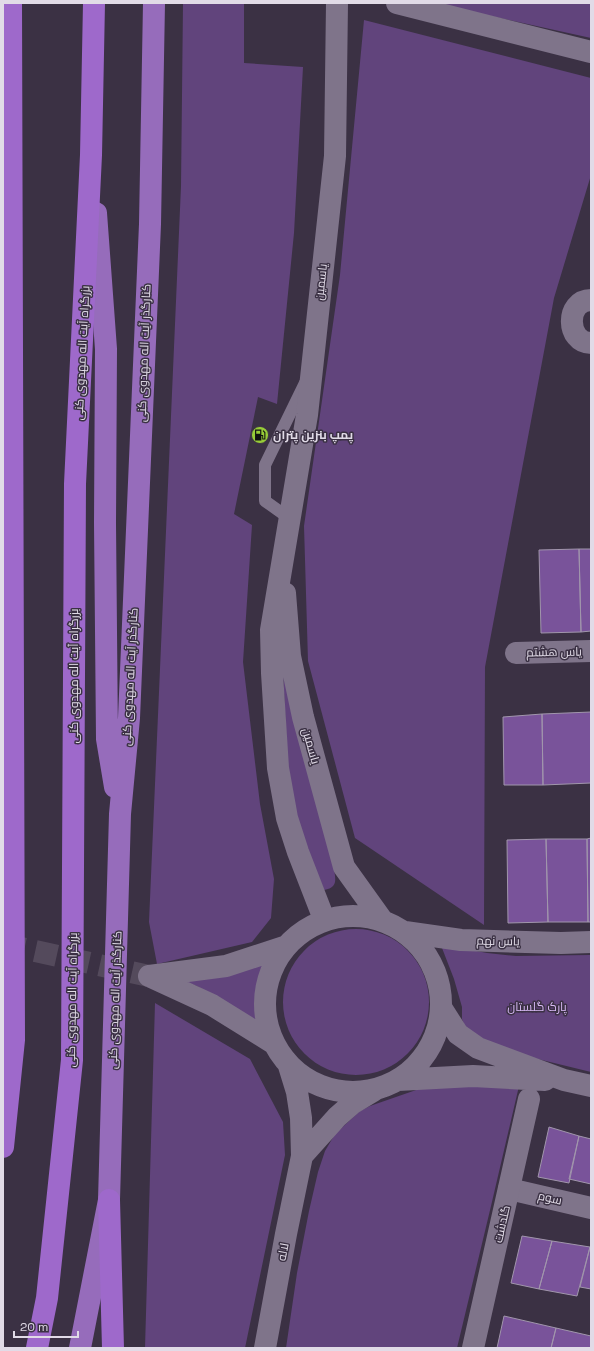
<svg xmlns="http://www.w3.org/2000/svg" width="594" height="1351" font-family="'Space Grotesk',Cairo,sans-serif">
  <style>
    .green { fill: #61447c }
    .building { fill: #79539a; stroke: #a196ac }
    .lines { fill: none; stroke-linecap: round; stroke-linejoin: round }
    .tertiary-tunnel { stroke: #544a5c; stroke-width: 22; stroke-dasharray: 22 11; stroke-linecap: butt }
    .service { stroke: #7f748a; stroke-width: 12 }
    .minor { stroke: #7f748a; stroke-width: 22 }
    .tertiary { stroke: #7f748a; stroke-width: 22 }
    .primary { stroke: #966cbb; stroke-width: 22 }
    .trunk { stroke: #9e69cb; stroke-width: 22 }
    .labels { text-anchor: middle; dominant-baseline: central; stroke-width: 3; stroke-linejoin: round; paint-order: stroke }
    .street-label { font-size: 12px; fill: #e1dbe7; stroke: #3b3144 }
    .poi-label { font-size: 12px; font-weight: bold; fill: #e1dbe7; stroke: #3b3144; text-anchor: start }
    .park-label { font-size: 12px; fill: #d7b9f4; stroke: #3b3144 }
  </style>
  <rect width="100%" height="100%" fill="#3b3144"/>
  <!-- green -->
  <path class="green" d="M183,3H244V63L303,67L294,233L277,404L258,397L234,514L252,525L243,662L260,804L274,879L271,918L252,942L157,964L149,922L181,186Z
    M431,3H591V38Z
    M364,20L591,78V175L554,298L485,667L484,925L355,838L308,661L304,526L340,275Z
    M280,616L334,867C335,879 339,887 324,890L290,806Z
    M283 1002a73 73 0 1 1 146 0a73 73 0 1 1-146 0Z
    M444,945L487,953L516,956L591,955V1072L505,1051L481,1044L465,1027L462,1019V1007L454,979L442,948Z
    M267,959C257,983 257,998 259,1024L197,986L171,977Z
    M155,1003L250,1059L283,1122L285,1155L245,1348H145Z
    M453,1084L519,1086L491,1206L457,1348H286L297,1273L309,1211L318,1172L325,1151L335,1134L360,1111L370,1106L419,1089Z"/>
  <!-- building -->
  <path class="building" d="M579,549H591V631L581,632Z
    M579,549L581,632L541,633L539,550Z
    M591,712V783L543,785L542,714Z
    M542,714L543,785H504L503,717Z
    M591,838V922H588L587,839Z
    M546,839H587L588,922H548Z
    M546,839L548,922L508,923L507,840Z
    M549,1127L579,1136L569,1183L538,1177Z
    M579,1136L591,1139V1184L569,1179Z
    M522,1236L552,1241L539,1289L511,1283Z
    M552,1241L590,1247L577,1296L539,1289Z
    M590,1247H591V1289L580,1287Z
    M504,1316L556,1328L551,1348H497Z
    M556,1328L591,1336V1348H551Z"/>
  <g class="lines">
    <!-- tertiary-tunnel -->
    <path class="tertiary-tunnel" d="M3,944L149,976"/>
    <!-- service -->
    <path class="service" d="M289,518L265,501V465L305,383"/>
    <!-- minor -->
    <path class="minor" d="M397,3L591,52
      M516,653L591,651
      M509,1189L591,1208"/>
    <!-- tertiary -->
    <path class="tertiary" d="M591,300C565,300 566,343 591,343
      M285,593L290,656L303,717L344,867L382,920
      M265 1004a88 88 0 1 1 176 0a88 88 0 1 1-176 0Z
      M324,919L298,852L287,818L278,768L272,673L271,630L307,415L312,369L335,156L337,3
      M405,932L461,940L561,943L591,942
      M149,976L212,1005L273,1043
      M149,976L226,966L284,947
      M442,1009L458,1034L478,1048L564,1080L591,1086
      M398,1080L473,1076L545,1080
      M302,1156L337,1117L353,1103L373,1091
      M265,1348L286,1234L302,1156L301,1118L297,1092L289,1066
      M473,1348L529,1099"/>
    <!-- primary -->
    <path class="primary" d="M96,213L106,349L105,523L107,739L115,787
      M80,1348L109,1200L120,814L129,718L150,224L154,3"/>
    <!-- trunk -->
    <path class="trunk" d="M3,1147L14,1040L11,3
      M109,1200L113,1348
      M37,1348L47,1298L72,1060L75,484L91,155L94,3"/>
  </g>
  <!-- icons -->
  <defs>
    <g id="fuel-disc" transform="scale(0.9)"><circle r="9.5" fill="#97cc38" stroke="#3b3144"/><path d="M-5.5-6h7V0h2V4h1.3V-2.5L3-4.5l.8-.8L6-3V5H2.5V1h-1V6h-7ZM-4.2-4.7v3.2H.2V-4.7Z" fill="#111"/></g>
  </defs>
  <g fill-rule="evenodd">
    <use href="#fuel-disc" x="260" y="435"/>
  </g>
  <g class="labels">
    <!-- street labels -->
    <g class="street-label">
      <text transform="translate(321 282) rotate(-84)">یاسمین</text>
      <text transform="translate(82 353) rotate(-87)">بزرگراه آیت اله مهدوی کنی</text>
      <text transform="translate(144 353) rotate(-88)">کنارگذر آیت اله مهدوی کنی</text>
      <text transform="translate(554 652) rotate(-1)">یاس هشتم</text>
      <text transform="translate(74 676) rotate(-90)">بزرگراه آیت اله مهدوی کنی</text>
      <text transform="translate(130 677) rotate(-87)">کنارگذر آیت اله مهدوی کنی</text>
      <text transform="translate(311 746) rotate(74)">یاسمین</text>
      <text transform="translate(498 941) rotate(1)">یاس نهم</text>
      <text transform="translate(72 1000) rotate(-89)">بزرگراه آیت اله مهدوی کنی</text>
      <text transform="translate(115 1000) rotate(-88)">کنارگذر آیت اله مهدوی کنی</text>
      <text transform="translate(550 1198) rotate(13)">سوم</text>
      <text transform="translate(502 1224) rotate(-77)">گلدشت</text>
      <text transform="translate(283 1252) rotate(-79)">لاله</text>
    </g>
    <!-- poi labels -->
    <g class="poi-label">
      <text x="273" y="435">پمپ بنزین پتران</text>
    </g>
    <!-- park labels -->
    <g class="park-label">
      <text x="537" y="1007">پارک گلستان</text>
    </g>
  </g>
  <!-- border -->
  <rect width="594" height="1351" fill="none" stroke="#e1dbe7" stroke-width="8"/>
  <!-- scale -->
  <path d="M14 1331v6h64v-6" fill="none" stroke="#e1dbe7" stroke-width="2"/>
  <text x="20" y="1331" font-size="12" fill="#e1dbe7" stroke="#3b3144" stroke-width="3" paint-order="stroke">20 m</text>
</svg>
